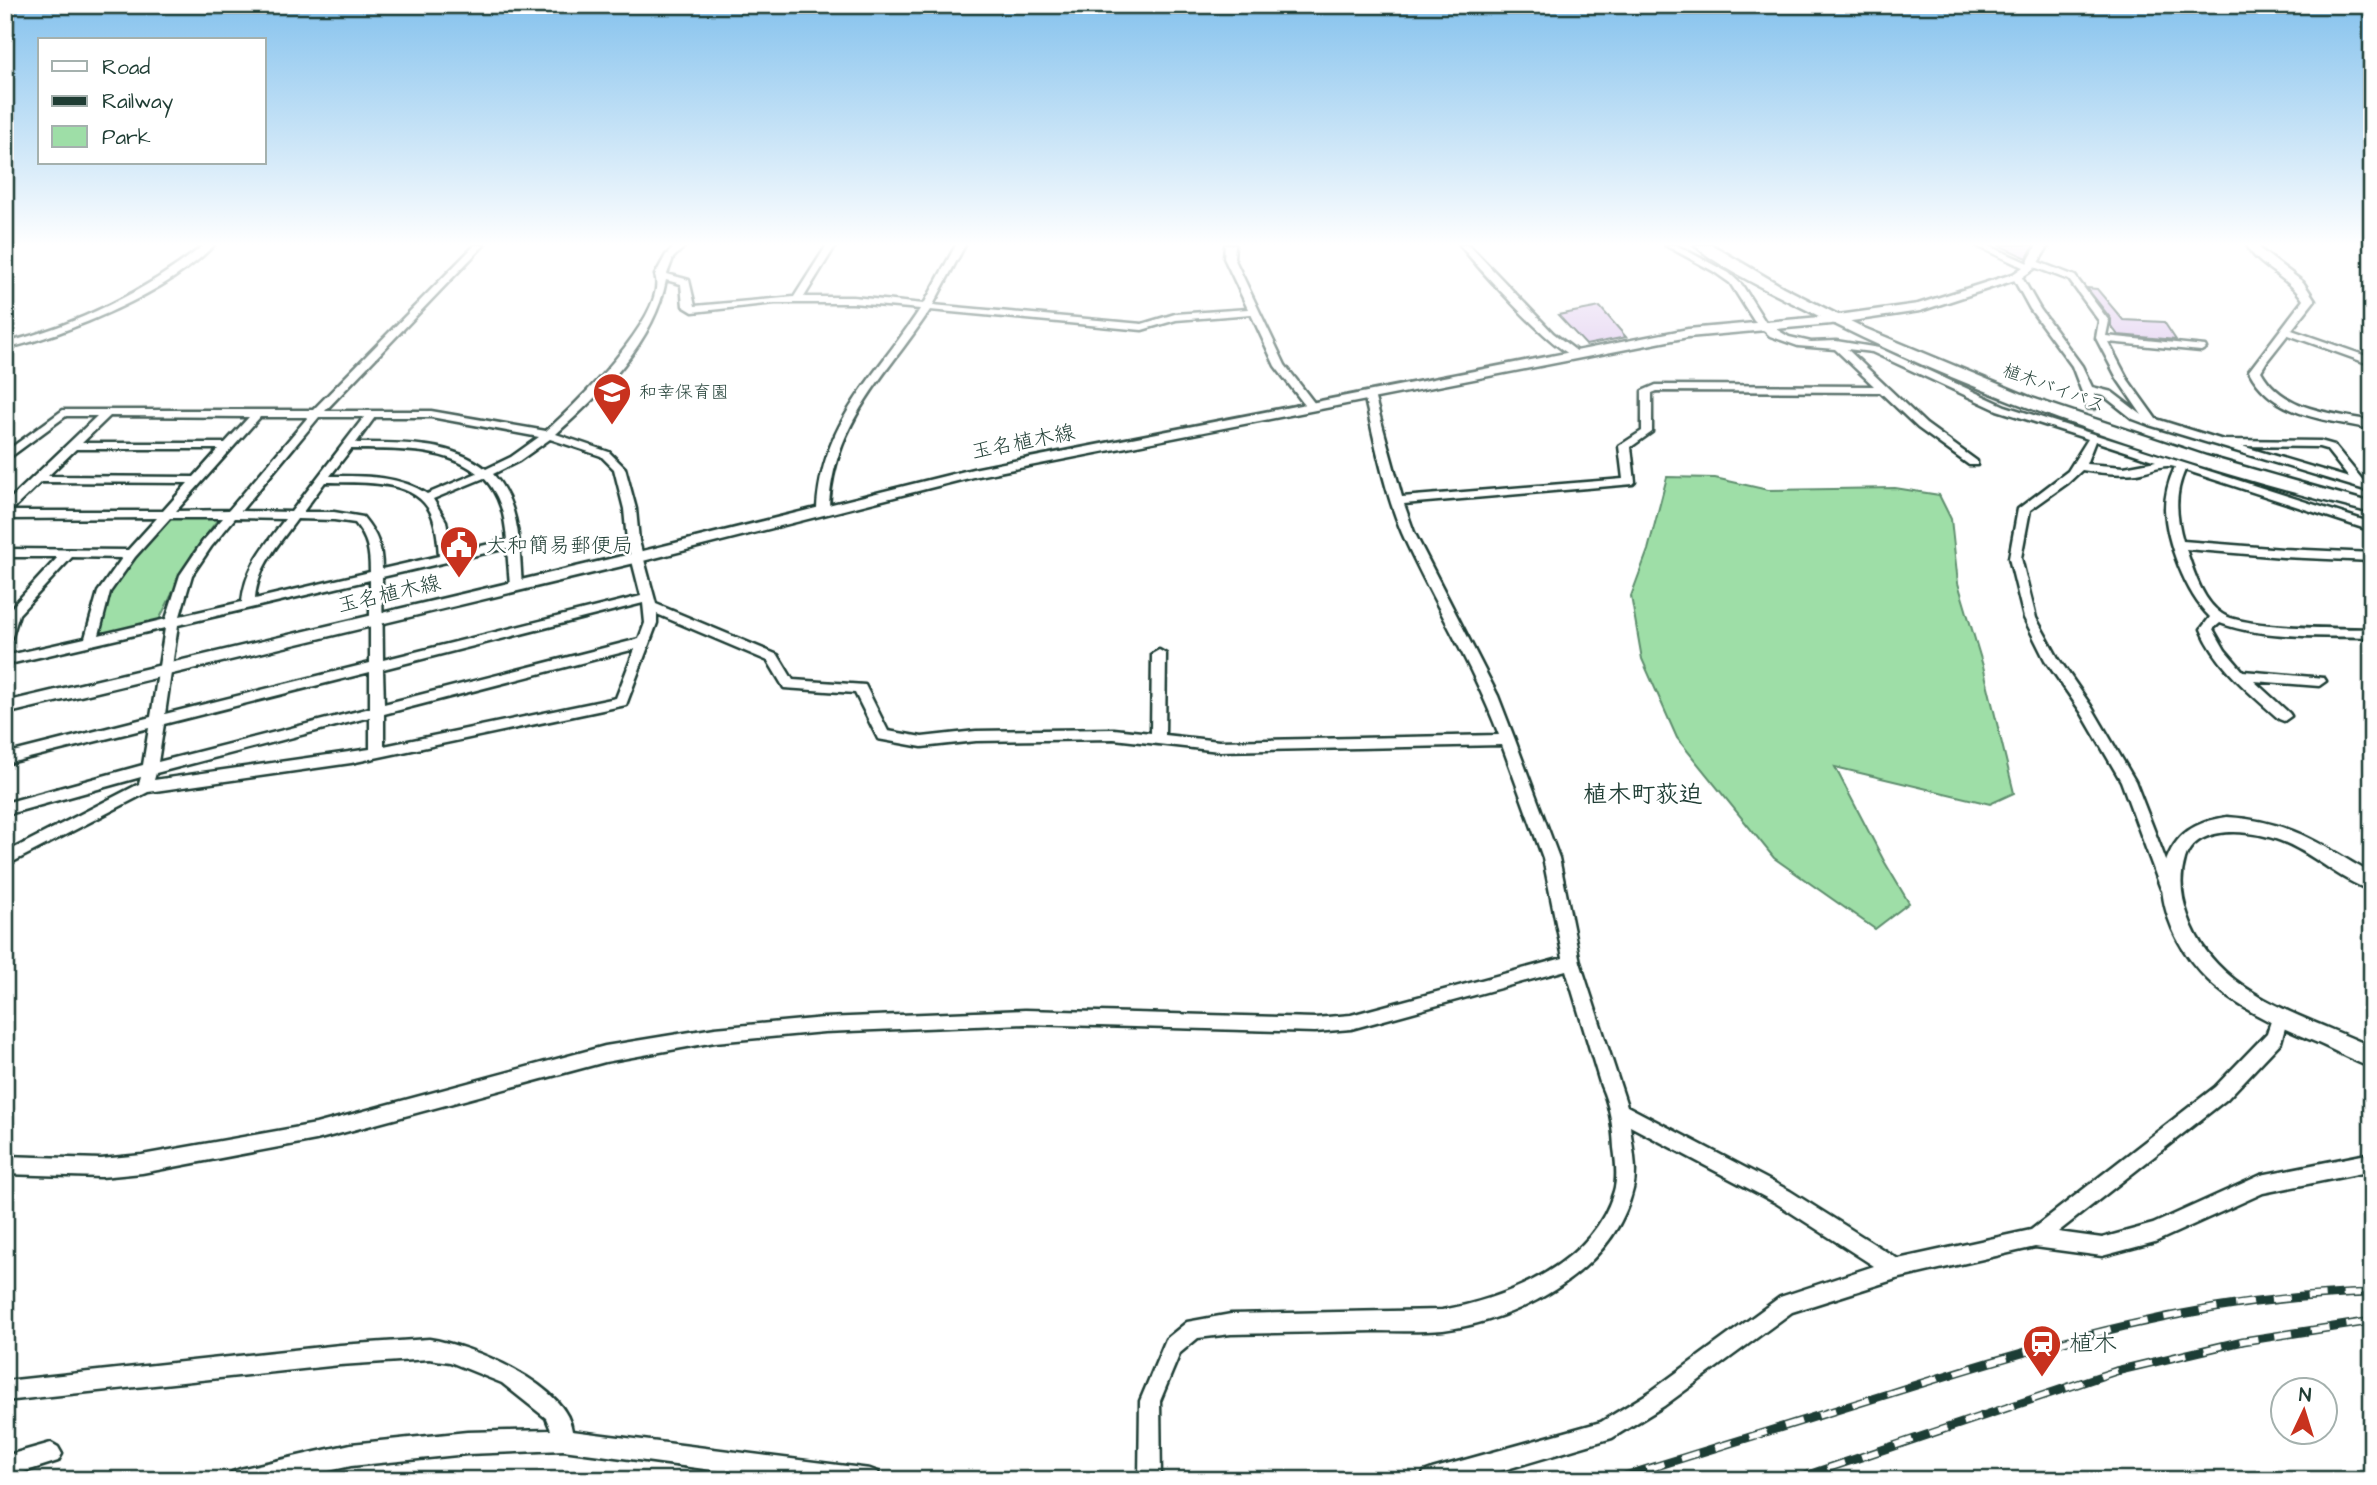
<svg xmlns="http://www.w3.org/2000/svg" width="2377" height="1485" font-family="'Architects Daughter','Klee One',sans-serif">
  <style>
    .green { fill: #9edea7; stroke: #5e8e6e; stroke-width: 2 }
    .building { fill: #d5bbe9; stroke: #1f3d34; stroke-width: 2 }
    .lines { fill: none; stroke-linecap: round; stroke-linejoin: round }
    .minor-tunnel { stroke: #d2d8d6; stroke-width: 10; stroke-dasharray: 10 5; stroke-linecap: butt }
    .minor-casing { stroke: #1f3d34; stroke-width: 5 }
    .major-casing { stroke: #1f3d34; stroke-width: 5 }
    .highway-casing { stroke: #1f3d34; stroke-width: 5 }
    .minor { fill: #fff; fill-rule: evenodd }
    .major { fill: #fff; fill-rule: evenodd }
    .highway { fill: #fff; fill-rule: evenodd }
    .rail-casing { stroke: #1f3d34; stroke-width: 9 }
    .rail { stroke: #fff; stroke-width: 6; stroke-dasharray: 18; stroke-linecap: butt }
    .labels { text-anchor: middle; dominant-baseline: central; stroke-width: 5; stroke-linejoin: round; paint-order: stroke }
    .far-street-label { font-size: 18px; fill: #1f3d34; stroke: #fff }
    .far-poi-label { font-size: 18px; fill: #1f3d34; stroke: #fff; text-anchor: start }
    .street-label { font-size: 21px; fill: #1f3d34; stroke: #fff }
    .poi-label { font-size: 21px; fill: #1f3d34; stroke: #fff; text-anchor: start }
    .quarter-label { font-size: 24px; font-weight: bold; fill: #1f3d34; stroke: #fff }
    .near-poi-label { font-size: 24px; fill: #1f3d34; stroke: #fff; text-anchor: start }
  </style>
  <rect width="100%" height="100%" fill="#fff"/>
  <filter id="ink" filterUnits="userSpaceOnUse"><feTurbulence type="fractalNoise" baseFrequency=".0143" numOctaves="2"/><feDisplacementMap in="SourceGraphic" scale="14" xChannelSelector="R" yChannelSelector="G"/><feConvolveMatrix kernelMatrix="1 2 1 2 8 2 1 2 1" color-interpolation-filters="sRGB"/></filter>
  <g filter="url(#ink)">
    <!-- green -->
    <path class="green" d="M1667,477L1715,478L1768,490L1895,488L1939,495L1951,519L1958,583L1983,666L2014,793L1990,804L1835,767L1884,861L1909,903L1875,929L1774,858L1677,738L1642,659L1631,596L1648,550Z
      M167,519H218L192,554L158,622L98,636L110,589L129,560Z"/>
    <!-- building -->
    <path class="building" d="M1998,245H2034L2027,258Z
      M2087,288L2097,289L2123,320L2164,322L2176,340L2118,335L2111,326V319Z
      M1600,307L1626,337L1586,345L1558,315Z"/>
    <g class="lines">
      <!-- minor-tunnel -->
      <path class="minor-tunnel" d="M2090,442L2092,406"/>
      <!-- minor casing -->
      <g class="minor-casing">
        <path id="minor" d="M204,245H214C168,293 70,333 5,349V343C77,325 147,291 204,245Z
          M475,245H484L325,411H431L546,431C574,407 669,313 655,275L666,255L676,245H686L673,258L667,274L689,280L695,306L794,297L827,245H836L804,297H853L924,304L956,245H965L933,305L1142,324L1175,314L1248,309L1224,258L1225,245H1235L1234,258L1285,365L1315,404V408H1307L1275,366L1251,314L1176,320L1142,330L930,310C885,378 833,422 829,509L823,513L817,509C822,421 875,378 920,309L853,303H775L693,312L683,306L681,284L666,280C655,341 601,394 556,434L609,452L625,468L636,509L639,541L656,604L778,655L793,680L865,685L888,731L922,737L976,731L1114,729L1151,733L1152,654L1159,650L1166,654L1165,735L1219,741L1499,735C1473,665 1432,601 1402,533C1384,490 1375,441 1364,395L1365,393H1373L1374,395L1402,497L1623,479L1619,446L1642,431V391L1656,385L1874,386L1835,349L1798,346L1770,336L1754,321L1730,283L1713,271L1665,245H1676L1729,273L1742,285L1766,323L1789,337L1811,342L1836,341L1879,348L2005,406L2372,523V531L2185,470C2174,494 2176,516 2183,541L2283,549L2372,553V561L2283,557L2186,549C2193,570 2202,601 2222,614C2246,629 2340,628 2372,629V637C2328,636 2260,639 2220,623L2213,629L2225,650L2243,671L2324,678L2326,681L2319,686L2254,681L2289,713L2291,716L2284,721L2279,719C2249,692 2217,667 2201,629L2210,617C2186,594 2166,541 2165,509C2165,494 2169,480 2175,467C2163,463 2150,471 2137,473C2119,475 2100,473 2082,470L2068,483L2030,510L2021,558L2036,618L2058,658L2091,706L2135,781L2177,889L2174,893L2169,895L2164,893L2161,889L2121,781L2081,712L2045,660L2024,618L2009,558L2018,509L2068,471L2088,439L1997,410L1872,352L1847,349L1926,424L1977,461V465H1969L1918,428L1880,392L1657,391L1652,393V432L1631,447L1635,482L1633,484L1404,504L1414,532L1498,696L1515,740L1559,858L1580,962L1627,1106L1790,1191L1898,1259L2031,1230L2215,1087L2267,1033L2274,1012L2280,1010L2286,1012L2288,1017L2281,1042L2227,1099L2058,1232L2102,1238L2153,1224L2261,1175L2372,1153V1171L2263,1193L2155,1242L2102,1256L2035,1247L1896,1279L1792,1312L1664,1406L1612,1438L1470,1480H1421L1424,1472L1432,1469L1601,1422L1650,1392L1780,1297L1874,1266L1776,1203L1630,1126C1632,1146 1638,1170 1633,1189C1614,1270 1521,1320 1443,1330C1421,1332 1397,1331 1374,1331C1327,1332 1279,1333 1231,1334L1198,1338L1180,1353L1160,1401L1161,1480H1139L1140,1401L1166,1339L1187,1322L1231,1314L1442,1310C1509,1298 1594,1263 1614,1191C1618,1178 1616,1162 1614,1148C1613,1126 1610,1106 1601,1086L1566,970L1351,1029L1315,1032L1025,1024L824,1032L715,1042L605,1062L316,1140L142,1173L101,1177L5,1174V1156L101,1159L142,1155L316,1124L605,1046L715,1028L824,1018L1025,1010L1315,1018L1351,1015L1563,958L1543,858L1502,745L1219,751L1114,739L976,741L922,747L878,739L855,693L784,688L768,661L657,614V623L626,705L351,763L148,792L5,866V853L139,784L141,777L5,815V803L143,765L149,728L5,764V754L151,717L165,628L5,665V656L85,638L98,592L122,558L72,557L19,614L11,640L5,644V607L11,608L58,557H5V549L128,550L157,518L5,519V504L97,416H66L5,461V452L63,410H313ZM110,416L249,417L225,443H82ZM260,417H308L229,510L176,511ZM319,417H364L291,512L241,511ZM375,417H431L539,437L511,457L486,469C451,441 398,443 356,443ZM550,439L601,456L614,469L624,509L627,541L641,596L383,660L382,577L507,548L510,586L516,590L520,589L522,586C519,546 521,506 493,474L519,461ZM2095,441L2156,461L2124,467L2086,464ZM76,449H219L194,477L48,476ZM351,449C392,450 443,446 477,473L427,494C399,475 363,476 330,476ZM484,478C501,496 505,517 507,540L451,553L446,521L433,499ZM41,482L188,483L163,511H11ZM325,482C358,483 414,477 431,513C437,526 438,542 439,556L382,569C382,547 377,534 363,517L334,512H303ZM170,518H223L203,541L180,575L166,619L99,635L110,592L135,557ZM235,518L285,519C265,545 245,568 242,602L180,616L192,575L211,547ZM297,519L334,520L355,523C368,539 370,552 370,572L255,599C257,567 279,544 297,519ZM370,580V663L165,714L178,625ZM643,603L645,623L639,639L384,704L383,669ZM635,649L616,698L384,746V714ZM370,672V708L158,762L164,724ZM370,717V749L154,780L156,773Z
          M1460,245H1469L1553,333L1579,353V357C1559,359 1475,264 1460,245Z
          M1975,245H1987L2028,263L2036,261L2075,276L2109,321L2106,336L2205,346L2206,348L2201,351L2108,342L2128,380L2156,419L2223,440L2320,441L2334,445L2365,483L2372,485V492L2149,425L2133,419L2104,396L2094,394L2097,406L2096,408H2088L2072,366L2030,309L2012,276L2020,274L2040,309L2082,366L2092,387L2112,392L2142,415L2118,380L2096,338L2099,321L2069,280L2034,267L2033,269H2027ZM2242,446L2319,447L2326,449L2349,478Z
          M2286,328L2372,358V365L2283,333L2281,331Z
          M429,1339C470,1345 567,1384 572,1431L870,1469L878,1472L881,1480H786L563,1450L467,1454L351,1466L288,1480H229L232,1472L240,1469L351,1444L467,1432L551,1430L546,1418L502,1383L450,1362L429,1359L340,1365L5,1401V1381L340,1345Z
          M51,1443L58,1447L62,1454L58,1461L5,1478V1456Z"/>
      </g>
      <!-- major casing -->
      <g class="major-casing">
        <path id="major" d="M2037,245H2049L2034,269L2021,278L1920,311L1831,324L1688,337L973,477L639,562L5,714V702L639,552L973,469L1688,329L1831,316L1918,304L2013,274L2026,265Z
          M2247,245H2259L2261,250L2303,282L2315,300L2267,361L2261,371C2283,411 2332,413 2372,421V429C2325,419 2273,417 2249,371L2303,300C2289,277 2256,266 2247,245Z
          M2227,817C2291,821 2319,844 2372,874V891C2326,875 2304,839 2248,833C2225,830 2193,833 2185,859C2179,879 2181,897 2188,916C2214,995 2306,1016 2372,1047V1068C2353,1061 2336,1051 2318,1043C2255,1017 2192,988 2168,917C2163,901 2159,882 2165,865C2175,833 2195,822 2227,817Z"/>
      </g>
      <!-- highway casing -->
      <g class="highway-casing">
        <path id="highway" d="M1695,245H1712L1783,287L1864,328L2032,398L2206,456L2372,503V513C2177,464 1983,401 1805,309C1778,296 1714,265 1695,245Z"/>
      </g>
      <!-- minor -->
      <use href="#minor" class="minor"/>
      <!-- major -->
      <use href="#major" class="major"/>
      <!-- highway -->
      <use href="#highway" class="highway"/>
      <!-- rail casing -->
      <g class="rail-casing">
        <path id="rail" d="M1612,1480C1705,1451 1798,1422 1891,1393C2053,1342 2200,1297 2372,1293
          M1793,1480L2116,1371L2243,1341L2372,1321"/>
      </g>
      <!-- rail -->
      <use href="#rail" class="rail"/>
    </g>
  </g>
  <!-- sky -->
  <linearGradient id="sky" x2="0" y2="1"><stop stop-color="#85c2ed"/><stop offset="0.54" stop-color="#fff"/><stop offset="1" stop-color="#fff" stop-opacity="0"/></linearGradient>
  <rect width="2377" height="453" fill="url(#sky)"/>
  <!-- icons -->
  <defs>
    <g id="school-pin" transform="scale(2.0125)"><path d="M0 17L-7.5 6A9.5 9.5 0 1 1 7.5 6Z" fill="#c8321e" stroke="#fff"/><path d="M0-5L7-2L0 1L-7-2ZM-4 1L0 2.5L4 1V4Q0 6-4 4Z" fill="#fff"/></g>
    <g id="civic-pin" transform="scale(2.0125)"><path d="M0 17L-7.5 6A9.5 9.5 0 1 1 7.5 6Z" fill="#c8321e" stroke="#fff"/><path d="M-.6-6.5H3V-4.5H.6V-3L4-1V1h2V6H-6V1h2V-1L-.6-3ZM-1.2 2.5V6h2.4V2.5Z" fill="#fff"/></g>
    <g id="station-pin" transform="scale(2.0125)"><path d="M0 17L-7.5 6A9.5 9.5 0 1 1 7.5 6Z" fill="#c8321e" stroke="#fff"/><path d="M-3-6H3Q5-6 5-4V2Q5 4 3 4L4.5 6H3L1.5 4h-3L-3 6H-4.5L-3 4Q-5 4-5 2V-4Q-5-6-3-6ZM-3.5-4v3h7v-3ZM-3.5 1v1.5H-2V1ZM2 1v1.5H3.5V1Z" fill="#fff"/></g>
  </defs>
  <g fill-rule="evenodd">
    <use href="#school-pin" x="612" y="392"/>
    <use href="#civic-pin" x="459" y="545"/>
    <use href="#station-pin" x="2042" y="1344"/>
  </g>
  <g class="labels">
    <!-- far-street labels -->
    <g class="far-street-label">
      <text transform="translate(2054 388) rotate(20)">植木バイパス</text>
    </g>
    <!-- far-poi labels -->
    <g class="far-poi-label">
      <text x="639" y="392">和幸保育園</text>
    </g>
    <!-- street labels -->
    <g class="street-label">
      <text transform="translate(1023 442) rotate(-11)">玉名植木線</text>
      <text transform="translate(389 594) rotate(-13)">玉名植木線</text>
    </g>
    <!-- poi labels -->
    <g class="poi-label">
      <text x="486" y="545">大和簡易郵便局</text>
    </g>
    <!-- quarter labels -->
    <g class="quarter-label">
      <text x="1643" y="795">植木町荻迫</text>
    </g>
    <!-- near-poi labels -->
    <g class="near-poi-label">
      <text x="2069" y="1344">植木</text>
    </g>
  </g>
  <!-- margin -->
  <rect width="2377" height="1485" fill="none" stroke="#fff" stroke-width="28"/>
  <rect x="14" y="14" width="2349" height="1457" fill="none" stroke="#1f3d34" stroke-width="2.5" filter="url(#ink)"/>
  <!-- legend -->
  <rect x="38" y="38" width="228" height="126" fill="#ffffff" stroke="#a5b1ae" stroke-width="2"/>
  <rect x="52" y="61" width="35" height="10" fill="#ffffff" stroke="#a5b1ae" stroke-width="2"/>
  <text x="102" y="74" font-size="21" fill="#1f3d34">Road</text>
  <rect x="52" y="96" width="35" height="10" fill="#1f3d34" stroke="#a5b1ae" stroke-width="2"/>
  <text x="102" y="108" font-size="21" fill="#1f3d34">Railway</text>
  <rect x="52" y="126" width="35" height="21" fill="#9edea7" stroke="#a5b1ae" stroke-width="2"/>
  <text x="102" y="144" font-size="21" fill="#1f3d34">Park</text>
  <!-- north arrow -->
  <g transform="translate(2304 1411) rotate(4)"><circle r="33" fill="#ffffff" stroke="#a5b1ae" stroke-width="2"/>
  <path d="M0-5L12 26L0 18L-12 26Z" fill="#c8321e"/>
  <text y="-10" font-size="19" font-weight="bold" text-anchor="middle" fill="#1f3d34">N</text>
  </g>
</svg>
